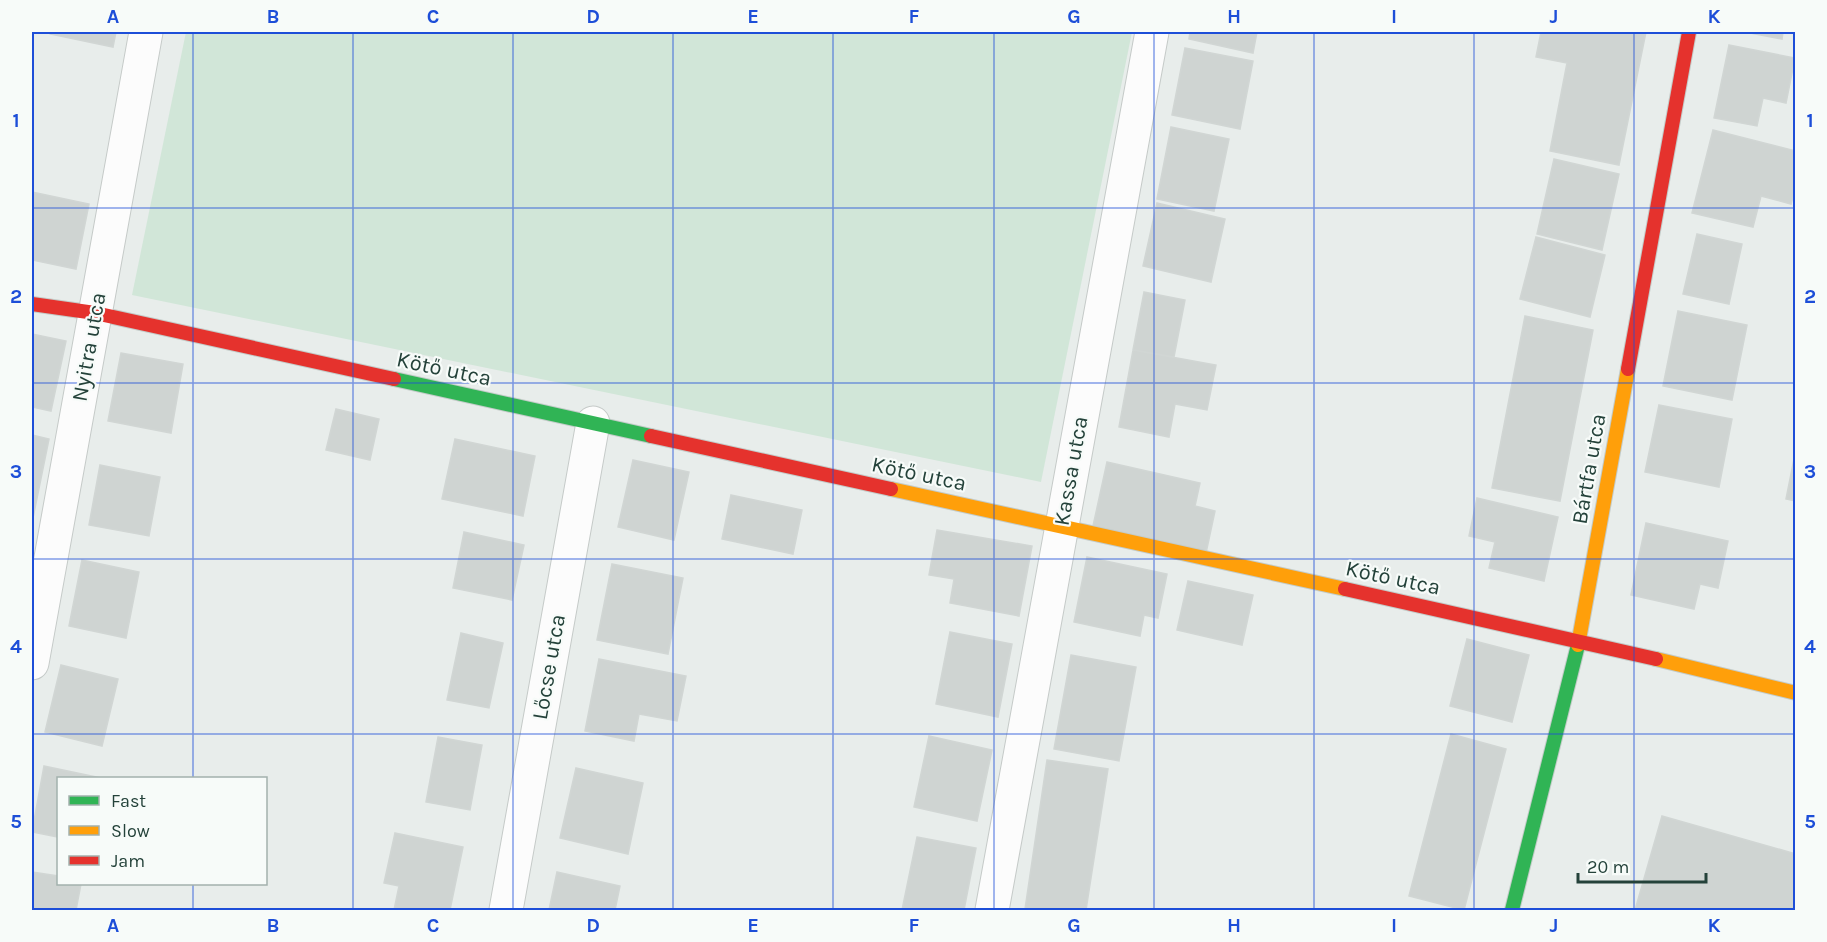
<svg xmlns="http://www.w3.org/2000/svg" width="1827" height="942" font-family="Karla,sans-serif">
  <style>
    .green { fill: #d1e6d8 }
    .building { fill: #cfd4d2; stroke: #d1d6d4; stroke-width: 1.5 }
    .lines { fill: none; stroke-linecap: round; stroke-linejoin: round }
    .street-casing { stroke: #c5cac8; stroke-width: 35 }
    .fast-casing { stroke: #c3cbc8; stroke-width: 16 }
    .slow-casing { stroke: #c3cbc8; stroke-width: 16 }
    .jam-casing { stroke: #c3cbc8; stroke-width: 16 }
    .street { stroke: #fcfcfc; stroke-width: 33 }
    .fast { stroke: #30b455; stroke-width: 14 }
    .slow { stroke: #ff9f0a; stroke-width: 14 }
    .jam { stroke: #e5322d; stroke-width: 14 }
    .grid { fill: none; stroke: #1d4ed8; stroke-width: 1.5; stroke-opacity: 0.55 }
    .labels { text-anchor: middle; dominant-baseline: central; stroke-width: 4.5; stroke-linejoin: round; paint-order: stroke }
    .street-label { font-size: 22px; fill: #24423a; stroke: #f7fbf9 }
    .neatline { fill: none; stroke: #1d4ed8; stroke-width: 2 }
    .grid-label { font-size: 20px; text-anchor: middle; font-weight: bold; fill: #1d4ed8 }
  </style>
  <rect width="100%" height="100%" fill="#e8edeb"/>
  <!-- green -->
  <path class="green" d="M186,32H1132L1041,482L132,295Z"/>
  <!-- building -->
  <path class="building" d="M50,32H116L113,47L50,34Z
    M1190,32H1257L1253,53L1189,39Z
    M1541,32H1646L1619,165L1550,151L1567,63L1536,57Z
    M1745,32H1783L1782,39Z
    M1729,45L1795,58L1786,103L1763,98L1757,126L1714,118Z
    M1185,48L1253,61L1240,129L1172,115Z
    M1171,127L1229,139L1214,211L1157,199Z
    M1713,130L1796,151V187L1791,204L1761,196L1753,227L1692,213Z
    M1554,159L1619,174L1602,250L1537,234Z
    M32,192L89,204L76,269L32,260Z
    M1157,203L1225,219L1211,282L1143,266Z
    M1697,234L1742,244L1729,304L1683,294Z
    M1536,237L1605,255L1590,317L1520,299Z
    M1144,292L1185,300L1174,357L1133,350Z
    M1678,311L1747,325L1732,400L1663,386Z
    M1525,316L1593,330L1560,501L1492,488Z
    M32,334L66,341L51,411L32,407Z
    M1133,350L1216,365L1207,410L1175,404L1169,437L1119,427Z
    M121,353L183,364L171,433L108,421Z
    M1659,405L1732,419L1719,487L1645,472Z
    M336,409L379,419L370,460L326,450Z
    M32,435L49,439L33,518H32Z
    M455,439L535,456L523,516L442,499Z
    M1796,449V501L1786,499Z
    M633,460L689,472L674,540L618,527Z
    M1107,462L1200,483L1195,506L1215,511L1206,553L1093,526Z
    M100,465L160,477L149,536L89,525Z
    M731,495L802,510L793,554L722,539Z
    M1477,498L1558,517L1544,581L1489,568L1495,542L1469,536Z
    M1646,523L1728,541L1718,588L1700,584L1694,609L1631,595Z
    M937,530L1032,546L1019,616L950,603L954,579L929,575Z
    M464,532L524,545L512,600L453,588Z
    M1087,557L1167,574L1158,618L1144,615L1140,636L1074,622Z
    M82,560L139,572L126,638L69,626Z
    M612,564L683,578L668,654L597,640Z
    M1188,581L1253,595L1242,645L1177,630Z
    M950,632L1012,644L998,717L936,704Z
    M461,633L503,643L489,708L447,700Z
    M1467,639L1529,655L1512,722L1450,706Z
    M1071,655L1136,667L1119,761L1054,749Z
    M599,659L686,676L677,721L639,714L634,741L585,731Z
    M61,665L118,679L102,746L45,732Z
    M1451,734L1506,749L1464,910L1409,896Z
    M929,736L992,750L977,821L914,807Z
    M438,737L482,745L470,810L426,802Z
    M1047,760L1108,769L1086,910L1025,909Z
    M44,766L101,778H58V837L32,832Z
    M576,768L643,783L628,854L560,838Z
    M1662,816L1796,854V910H1635Z
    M395,833L463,847L450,910H394L399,886L384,883Z
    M917,837L976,848L964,910H902Z
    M32,872L58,876V884H81L76,910H32Z
    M557,872L620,886L615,910H549Z"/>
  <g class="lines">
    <!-- street casing -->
    <g class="street-casing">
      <path id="street" d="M32,663L146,32
        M506,910L593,423
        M992,910L1152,32"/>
    </g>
    <!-- fast casing -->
    <g class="fast-casing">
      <path id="fast" d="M394,379L651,436
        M1512,910L1578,645"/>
    </g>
    <!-- slow casing -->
    <g class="slow-casing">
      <path id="slow" d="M891,489L1345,589
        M1578,645L1628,369
        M1656,659L1796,693"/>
    </g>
    <!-- jam casing -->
    <g class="jam-casing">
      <path id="jam" d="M32,304L95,313L394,379
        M1628,369L1689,32
        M651,436L891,489
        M1345,589L1656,659"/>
    </g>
    <!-- street -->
    <use href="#street" class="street"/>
    <!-- fast -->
    <use href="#fast" class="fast"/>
    <!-- slow -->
    <use href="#slow" class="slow"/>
    <!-- jam -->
    <use href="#jam" class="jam"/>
  </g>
  <!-- grid -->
  <path class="grid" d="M193,32V778M353,32V910M513,32V910M673,32V910M833,32V910M994,32V910M1154,32V910M1314,32V910M1474,32V910M1634,32V910M32,208H1796M32,383H1796M32,559H1796M32,734H1796M193,884V910"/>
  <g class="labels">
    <!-- street labels -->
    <g class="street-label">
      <text transform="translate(89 347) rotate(-80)">Nyitra utca</text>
      <text transform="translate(444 369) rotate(12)">Kötő utca</text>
      <text transform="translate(1589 469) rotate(-80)">Bártfa utca</text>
      <text transform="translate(1071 471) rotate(-80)">Kassa utca</text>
      <text transform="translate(919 474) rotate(12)">Kötő utca</text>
      <text transform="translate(1393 578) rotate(12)">Kötő utca</text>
      <text transform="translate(549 667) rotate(-80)">Lőcse utca</text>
    </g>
  </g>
  <!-- border -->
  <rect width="1827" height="942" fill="none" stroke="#f7fbf9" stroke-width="66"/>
  <!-- legend -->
  <rect x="57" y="777" width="210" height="108" fill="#f7fbf9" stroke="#a3b1ad" stroke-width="1.5"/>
  <rect x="69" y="796" width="30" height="9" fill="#30b455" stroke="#a3b1ad" stroke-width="1.5"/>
  <text x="111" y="807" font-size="18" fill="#24423a">Fast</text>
  <rect x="69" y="826" width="30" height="9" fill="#ff9f0a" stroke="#a3b1ad" stroke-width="1.5"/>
  <text x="111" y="837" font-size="18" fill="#24423a">Slow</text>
  <rect x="69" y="856" width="30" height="9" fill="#e5322d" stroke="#a3b1ad" stroke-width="1.5"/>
  <text x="111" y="867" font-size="18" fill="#24423a">Jam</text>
  <!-- scale -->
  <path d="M1578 873v9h128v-9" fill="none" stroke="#24423a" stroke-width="3"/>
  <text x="1587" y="873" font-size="18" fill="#24423a" stroke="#f7fbf9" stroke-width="4.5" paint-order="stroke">20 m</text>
  <rect x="33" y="33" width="1761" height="876" class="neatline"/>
  <g class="grid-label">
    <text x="113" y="23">A</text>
    <text x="273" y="23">B</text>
    <text x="433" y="23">C</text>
    <text x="593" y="23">D</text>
    <text x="753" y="23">E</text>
    <text x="914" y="23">F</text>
    <text x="1074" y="23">G</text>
    <text x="1234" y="23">H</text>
    <text x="1394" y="23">I</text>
    <text x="1554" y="23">J</text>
    <text x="1714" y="23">K</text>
    <text x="16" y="127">1</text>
    <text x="1810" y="127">1</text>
    <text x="16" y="303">2</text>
    <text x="1810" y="303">2</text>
    <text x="16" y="478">3</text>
    <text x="1810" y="478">3</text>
    <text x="16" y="653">4</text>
    <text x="1810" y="653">4</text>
    <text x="16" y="828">5</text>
    <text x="1810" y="828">5</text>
    <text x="113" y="932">A</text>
    <text x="273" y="932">B</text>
    <text x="433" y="932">C</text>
    <text x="593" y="932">D</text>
    <text x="753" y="932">E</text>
    <text x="914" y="932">F</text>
    <text x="1074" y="932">G</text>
    <text x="1234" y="932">H</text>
    <text x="1394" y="932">I</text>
    <text x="1554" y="932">J</text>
    <text x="1714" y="932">K</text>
  </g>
</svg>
